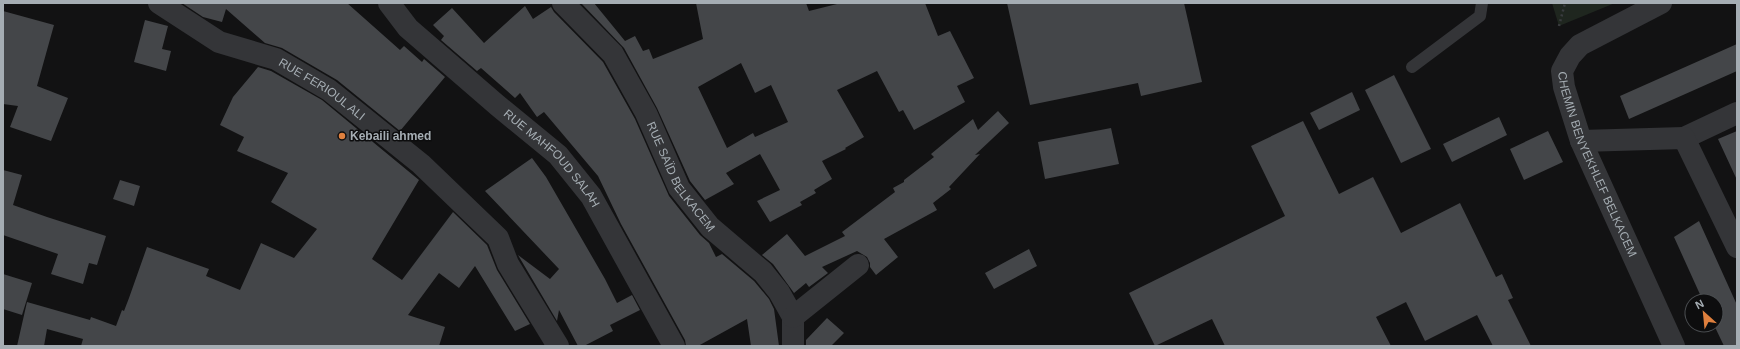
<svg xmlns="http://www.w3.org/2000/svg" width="1740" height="349" font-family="Arial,sans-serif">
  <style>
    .green { fill: #1f261f }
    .building { fill: #444649; fill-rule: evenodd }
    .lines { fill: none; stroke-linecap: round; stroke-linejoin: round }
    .path { stroke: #3a3c3f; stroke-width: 2.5; stroke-dasharray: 2 3; stroke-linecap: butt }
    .service { stroke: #343538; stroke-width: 12 }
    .minor { stroke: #343538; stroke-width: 22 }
    .poi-dot { fill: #df803e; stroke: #0d0d0e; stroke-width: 1.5 }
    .labels { text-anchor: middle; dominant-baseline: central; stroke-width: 3; stroke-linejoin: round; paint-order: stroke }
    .street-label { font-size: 12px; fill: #a5adb3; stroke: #0d0d0e }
    .poi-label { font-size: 12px; font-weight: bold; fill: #a5adb3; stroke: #0d0d0e; text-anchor: start }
  </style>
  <rect width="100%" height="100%" fill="#121213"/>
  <!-- green -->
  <path class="green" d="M1552,3H1615L1559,26Z"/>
  <!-- building -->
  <path class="building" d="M182,3H347L400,50L404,46L422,62L424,59L445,77L400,131L337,80L282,48L265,43L226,9L222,22L203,17Z
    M581,3H594L625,41L635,36L643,51L649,49L653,59L703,39L696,3H806L809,11L841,3H925L938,36L950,31L974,78L957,86L965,102L914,130L903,110L899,112L877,71L837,90L864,137L845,148L846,149L822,161L832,179L814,190L816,193L800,202L802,205L770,222L757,201L780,190L760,154L726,173L734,184L705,200L690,181L657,108L624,48ZM741,63L755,93L771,85L788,122L755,137L753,133L727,148L698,87Z
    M1007,3H1184L1202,82L1141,96L1138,83L1030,105Z
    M525,6L533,19L551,7L554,12L603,62L635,119L669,196L700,235L709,243L716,257L722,254L754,281L769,299L774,309L779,346H751L747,319L698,346H686L685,340L621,224L598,176L544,112L537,117L520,93L515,98L481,68L477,71L441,40L444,36L433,25L452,8L484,43Z
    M3,11L54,25L37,86L68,98L51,141L10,127L18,106L3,104Z
    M145,20L168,26L162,49L171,51L166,71L134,62Z
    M1737,44V71L1629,119L1620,96Z
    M258,67L271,71L322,100L419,180L372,259L402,280L453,212L487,245L497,270L530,324L515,331L475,266L459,288L439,273L408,315L445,327L439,346H81L83,339L47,329L44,346H17L27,302L90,320L91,317L116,326L122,310L124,311L129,298L147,247L209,269L206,276L240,290L261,243L294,258L317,229L271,202L288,173L237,151L244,137L220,125L233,97Z
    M1394,75L1431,149L1401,163L1365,90Z
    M1352,92L1360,110L1319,130L1310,113Z
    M998,111L1009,123L975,155L980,154L949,187L951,189L933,203L937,210L884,239L898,257L876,275L870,267V263L867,257L857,251L822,267L828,273L809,287L806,283L794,293L773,264L762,255L787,234L805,256L845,236L842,232L895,192L893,188L904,182V180L934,157L931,154L973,119L978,130Z
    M1499,117L1507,135L1452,162L1443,144Z
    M1303,121L1339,194L1373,177L1401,233L1460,203L1496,277L1502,274L1513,298L1508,300L1531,346H1493L1477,315L1425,341L1406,302L1376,317L1391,346H1225L1212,319L1155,346L1129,293L1285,216L1251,146Z
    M1111,128L1119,164L1045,179L1038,142Z
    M1548,131L1563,162L1524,180L1510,149Z
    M1737,131V180L1718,139Z
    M532,158L546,177L605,279L617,303L632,295L640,310L610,325L613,331L584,346H578L559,310L557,321L518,255L550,279L559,269L485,191Z
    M3,170L22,175L13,205L47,217L106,236L97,265L89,263L83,284L51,274L58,254L3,235Z
    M120,180L140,186L134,206L113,199Z
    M1699,221L1737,305V346H1724L1714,325H1716V301H1703L1674,237Z
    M1029,249L1037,266L994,289L985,273Z
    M3,274L32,283L22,315L3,309Z
    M827,318L844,333L831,346H806V340Z"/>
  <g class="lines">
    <!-- path -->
    <path class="path" d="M1559,26L1565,3"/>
    <!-- service -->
    <path class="service" d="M1412,67L1480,16L1482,3"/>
    <!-- minor -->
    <g class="minor">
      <path id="s1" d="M159,3L219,42L276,59L329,90L421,164L498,238L508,264L558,346"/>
      <path id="s2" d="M389,3L408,28L497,105L558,155L591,196L674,346"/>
      <path id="s3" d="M563,3L613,54L646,113L679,188L710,227L763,272L779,292L793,317V346"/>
      <path id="s4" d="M1661,3L1580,45L1570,56L1562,71L1564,87L1581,141L1674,346"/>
      <path d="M1684,138L1737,113"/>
      <path d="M1581,141L1684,138L1737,247"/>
      <path d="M793,317L858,265"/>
    </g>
  </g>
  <!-- markers -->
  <circle class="poi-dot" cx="342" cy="136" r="4"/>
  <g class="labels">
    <!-- street labels -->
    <g class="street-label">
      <text stroke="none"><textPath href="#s1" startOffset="186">RUE FERIOUL ALI</textPath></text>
      <text stroke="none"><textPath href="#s2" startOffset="226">RUE MAHFOUD SALAH</textPath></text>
      <text stroke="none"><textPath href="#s4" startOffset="223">CHEMIN BENYEKHLEF BELKACEM</textPath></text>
      <text stroke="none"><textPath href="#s3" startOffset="212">RUE SAÏD BELKACEM</textPath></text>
    </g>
    <!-- poi labels -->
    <g class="poi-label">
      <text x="350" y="136">Kebaili ahmed</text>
    </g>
  </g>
  <!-- border -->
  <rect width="1740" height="349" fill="none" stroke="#a5adb3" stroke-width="8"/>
  <!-- north arrow -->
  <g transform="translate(1704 313) rotate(333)"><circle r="19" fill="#0d0d0e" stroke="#4a4d50"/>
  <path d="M0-3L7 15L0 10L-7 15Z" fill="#df803e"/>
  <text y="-6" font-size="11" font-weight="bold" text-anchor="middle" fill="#a5adb3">N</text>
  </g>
</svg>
